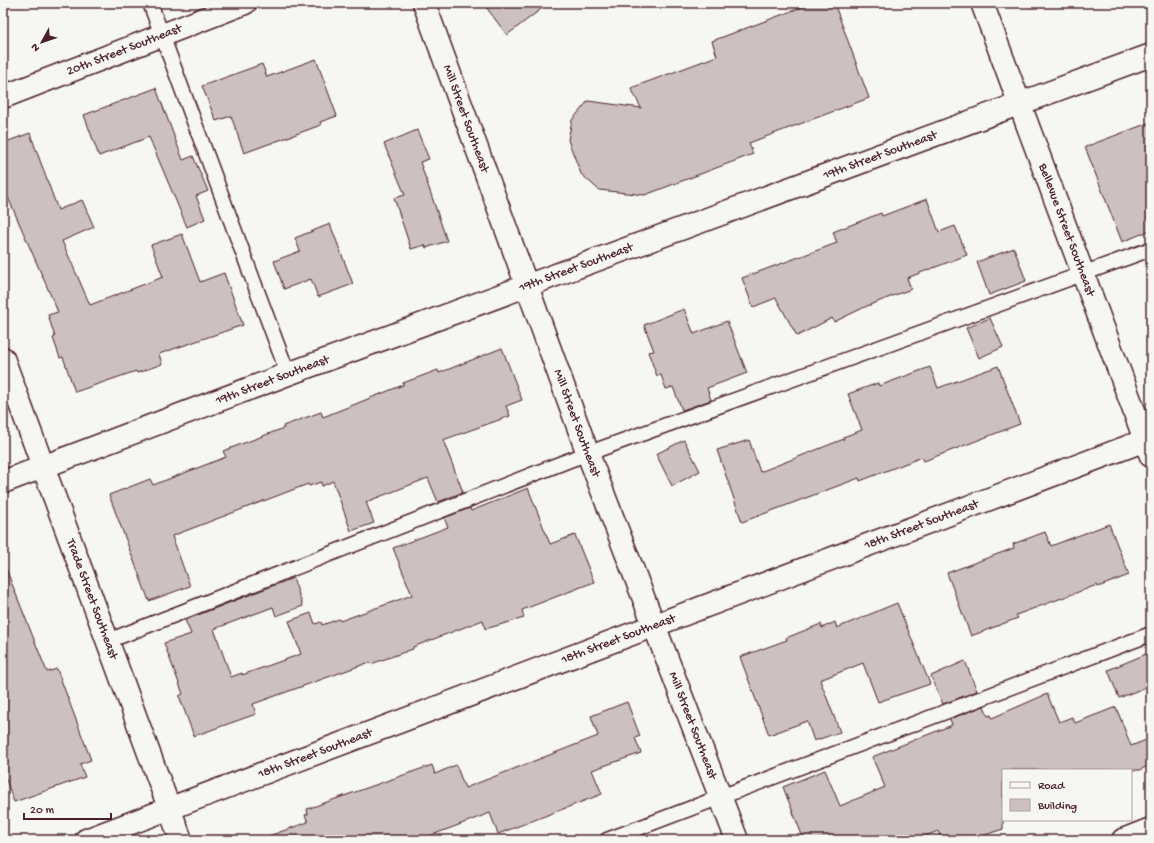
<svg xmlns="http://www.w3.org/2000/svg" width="1154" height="843" font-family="'Gochi Hand',sans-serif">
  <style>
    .building { fill: #ccc1c0; stroke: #4a1f2b }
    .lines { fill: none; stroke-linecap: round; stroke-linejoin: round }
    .lane-casing { stroke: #4a1f2b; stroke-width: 17 }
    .street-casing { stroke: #4a1f2b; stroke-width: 25 }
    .secondary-casing { stroke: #4a1f2b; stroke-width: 25 }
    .lane { stroke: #f6f6f2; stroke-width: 14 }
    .street { stroke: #f6f6f2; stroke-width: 22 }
    .secondary { stroke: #f6f6f2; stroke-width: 22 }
    .labels { text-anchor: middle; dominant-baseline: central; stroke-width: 3; stroke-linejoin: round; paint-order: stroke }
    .street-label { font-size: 13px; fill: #4a1f2b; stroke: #f6f6f2 }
  </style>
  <rect width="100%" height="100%" fill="#f6f6f2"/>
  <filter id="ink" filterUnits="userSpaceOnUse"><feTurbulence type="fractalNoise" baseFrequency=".025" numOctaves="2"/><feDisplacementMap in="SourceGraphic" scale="8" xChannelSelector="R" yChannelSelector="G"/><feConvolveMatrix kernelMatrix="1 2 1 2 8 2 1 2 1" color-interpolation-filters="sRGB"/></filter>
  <g filter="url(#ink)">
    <!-- building -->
    <path class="building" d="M483,3H549L507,35Z
      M813,3H834L869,98L749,143L753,154L645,195L599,190L581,174L568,140L572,120L588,101L641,108L631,88L717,56L712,41Z
      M316,59L337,116L320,122L321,125L244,153L231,116L216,121L202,86L262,64L267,77Z
      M156,88L183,160L193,156L208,191L196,196L205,219L187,227L149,137L99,156L84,115Z
      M1151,122V230L1122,242L1085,147Z
      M417,130L429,159L420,162L447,241L426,248L425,245L411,249L394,198L405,195L384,144Z
      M30,133L58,210L82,200L94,227L62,241L90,305L163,277L151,245L182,234L200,282L224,273L243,325L159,354L162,364L137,373L136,371L75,392L63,357L60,358L53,338L55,337L48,315L58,312L3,186V143Z
      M927,199L939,232L955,226L967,255L907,278L911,289L867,306L834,322L832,318L797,336L776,298L753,307L742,278L837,243L833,232L881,213L882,216Z
      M330,224L353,284L318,297L311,279L284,289L274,261L300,251L295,238Z
      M1014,248L1026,281L989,295L977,262Z
      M684,309L694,334L727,321L747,373L707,388L711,400L682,410L673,387L666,389L661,375L657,376L648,352L654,351L644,325Z
      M990,318L1003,347L979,358L966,328Z
      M502,348L522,400L506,406L510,416L443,440L463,492L438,502L428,478L366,502L374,523L351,531L333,481L322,486L321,482L309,486L308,484L172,536L190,586L149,601L109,495L150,479L153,485L226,457L223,451L284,428L283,426L321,412L323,417L403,385V383L438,370L439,373Z
      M998,366L1020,424L924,461L922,457L860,481L859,478L742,522L717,450L749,440L760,472L844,439L843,437L862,430L848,394L878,383L879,386L930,367L938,388Z
      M684,440L700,471L672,486L656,454Z
      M528,488L550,544L575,535L594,582L522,610L524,618L485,629L483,620L413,647V649L371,664L370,662L253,704L256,714L194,736L179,696L183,694L164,643L191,634L185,620L293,578L303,606L276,616L273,607L214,629L231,677L242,673V675L301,654L289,621L311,613L315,624L321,622L322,625L339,619L340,621L412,595L393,548L448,527L444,518L470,508L471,511Z
      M1109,524L1129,575L1098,587L1097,585L1016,615L1018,618L971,636L947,573L1014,548L1013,544L1045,532L1051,546Z
      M4,564L47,672L57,669L91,760L80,764L85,777L14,802L3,771Z
      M897,603L930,684L878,702L863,663L820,680L840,732L814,741L807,721L769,735L740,657L787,640L786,638L821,624L822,628L835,622L837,628Z
      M1151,652V685L1119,698L1108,670Z
      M965,661L977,691L943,704L931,676Z
      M1047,694L1059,722L1072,717L1075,723L1116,707L1131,746L1151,738V764L1140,770H1003V829L970,840H942L938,831L915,840H804L783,787L825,770L840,806L885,787L872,757L952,725L950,719L984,706L988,716L991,715L992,718Z
      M627,702L640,736L635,738L641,753L592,770L602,794L498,834L490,813L419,840H266V837L308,822L305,815L308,814L307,809L432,765L435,774L456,765L465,788L598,736L591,716Z"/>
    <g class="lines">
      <!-- lane casing -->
      <g class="lane-casing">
        <path id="lane" d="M150,3L288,374
          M108,641L567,461L1151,249
          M607,840L1151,634"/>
      </g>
      <!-- street casing -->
      <g class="street-casing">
        <g id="street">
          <path id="s1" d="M424,3L588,454L737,840"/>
          <path id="s2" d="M982,3L1151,456"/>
          <path id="s3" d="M3,97L245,3"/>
          <path id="s4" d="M3,358L181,840"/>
          <path id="s5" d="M3,482L288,374L1151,55"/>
          <path id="s6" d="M86,840L1151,438"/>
        </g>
      </g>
      <!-- secondary casing -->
      <g class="secondary-casing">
        <path id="secondary" d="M1123,840L1151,829"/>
      </g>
      <!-- lane -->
      <use href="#lane" class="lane"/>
      <!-- street -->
      <use href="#street" class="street"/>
      <!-- secondary -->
      <use href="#secondary" class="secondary"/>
    </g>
  </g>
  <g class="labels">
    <!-- street labels -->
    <g class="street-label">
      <text stroke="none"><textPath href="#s3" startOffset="130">20th Street Southeast</textPath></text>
      <text stroke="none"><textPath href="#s1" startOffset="123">Mill Street Southeast</textPath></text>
      <text stroke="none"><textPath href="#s5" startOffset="936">19th Street Southeast</textPath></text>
      <text stroke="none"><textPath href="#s2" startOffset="242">Bellevue Street Southeast</textPath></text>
      <text stroke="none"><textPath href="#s5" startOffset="612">19th Street Southeast</textPath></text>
      <text stroke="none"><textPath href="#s5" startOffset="288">19th Street Southeast</textPath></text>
      <text stroke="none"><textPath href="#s1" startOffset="447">Mill Street Southeast</textPath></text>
      <text stroke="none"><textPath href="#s6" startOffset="893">18th Street Southeast</textPath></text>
      <text stroke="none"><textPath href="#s4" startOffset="257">Trade Street Southeast</textPath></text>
      <text stroke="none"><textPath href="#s6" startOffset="569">18th Street Southeast</textPath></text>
      <text stroke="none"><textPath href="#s1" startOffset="771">Mill Street Southeast</textPath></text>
      <text stroke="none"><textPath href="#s6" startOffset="245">18th Street Southeast</textPath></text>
    </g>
  </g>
  <!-- margin -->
  <rect width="1154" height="843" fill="none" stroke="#f6f6f2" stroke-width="16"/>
  <rect x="8" y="8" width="1138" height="827" fill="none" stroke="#4a1f2b" stroke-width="1.5" filter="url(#ink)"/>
  <!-- legend -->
  <rect x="1002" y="769" width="130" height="52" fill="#f6f6f2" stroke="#b1a0a2"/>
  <rect x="1010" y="782" width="20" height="6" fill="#f6f6f2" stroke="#b1a0a2"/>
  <text x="1038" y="789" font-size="12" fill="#4a1f2b">Road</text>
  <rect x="1010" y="799" width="20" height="12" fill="#ccc1c0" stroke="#b1a0a2"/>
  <text x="1038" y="809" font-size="12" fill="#4a1f2b">Building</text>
  <!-- north arrow -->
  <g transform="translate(42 42) rotate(230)" stroke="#f6f6f2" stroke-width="3" paint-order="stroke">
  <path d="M0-3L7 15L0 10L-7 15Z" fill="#4a1f2b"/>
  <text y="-6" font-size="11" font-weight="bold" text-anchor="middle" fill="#4a1f2b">N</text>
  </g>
  <!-- scale -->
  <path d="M24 813v6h87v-6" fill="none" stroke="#4a1f2b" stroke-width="2"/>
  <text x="30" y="813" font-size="12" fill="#4a1f2b" stroke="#f6f6f2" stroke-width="3" paint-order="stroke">20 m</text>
</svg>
